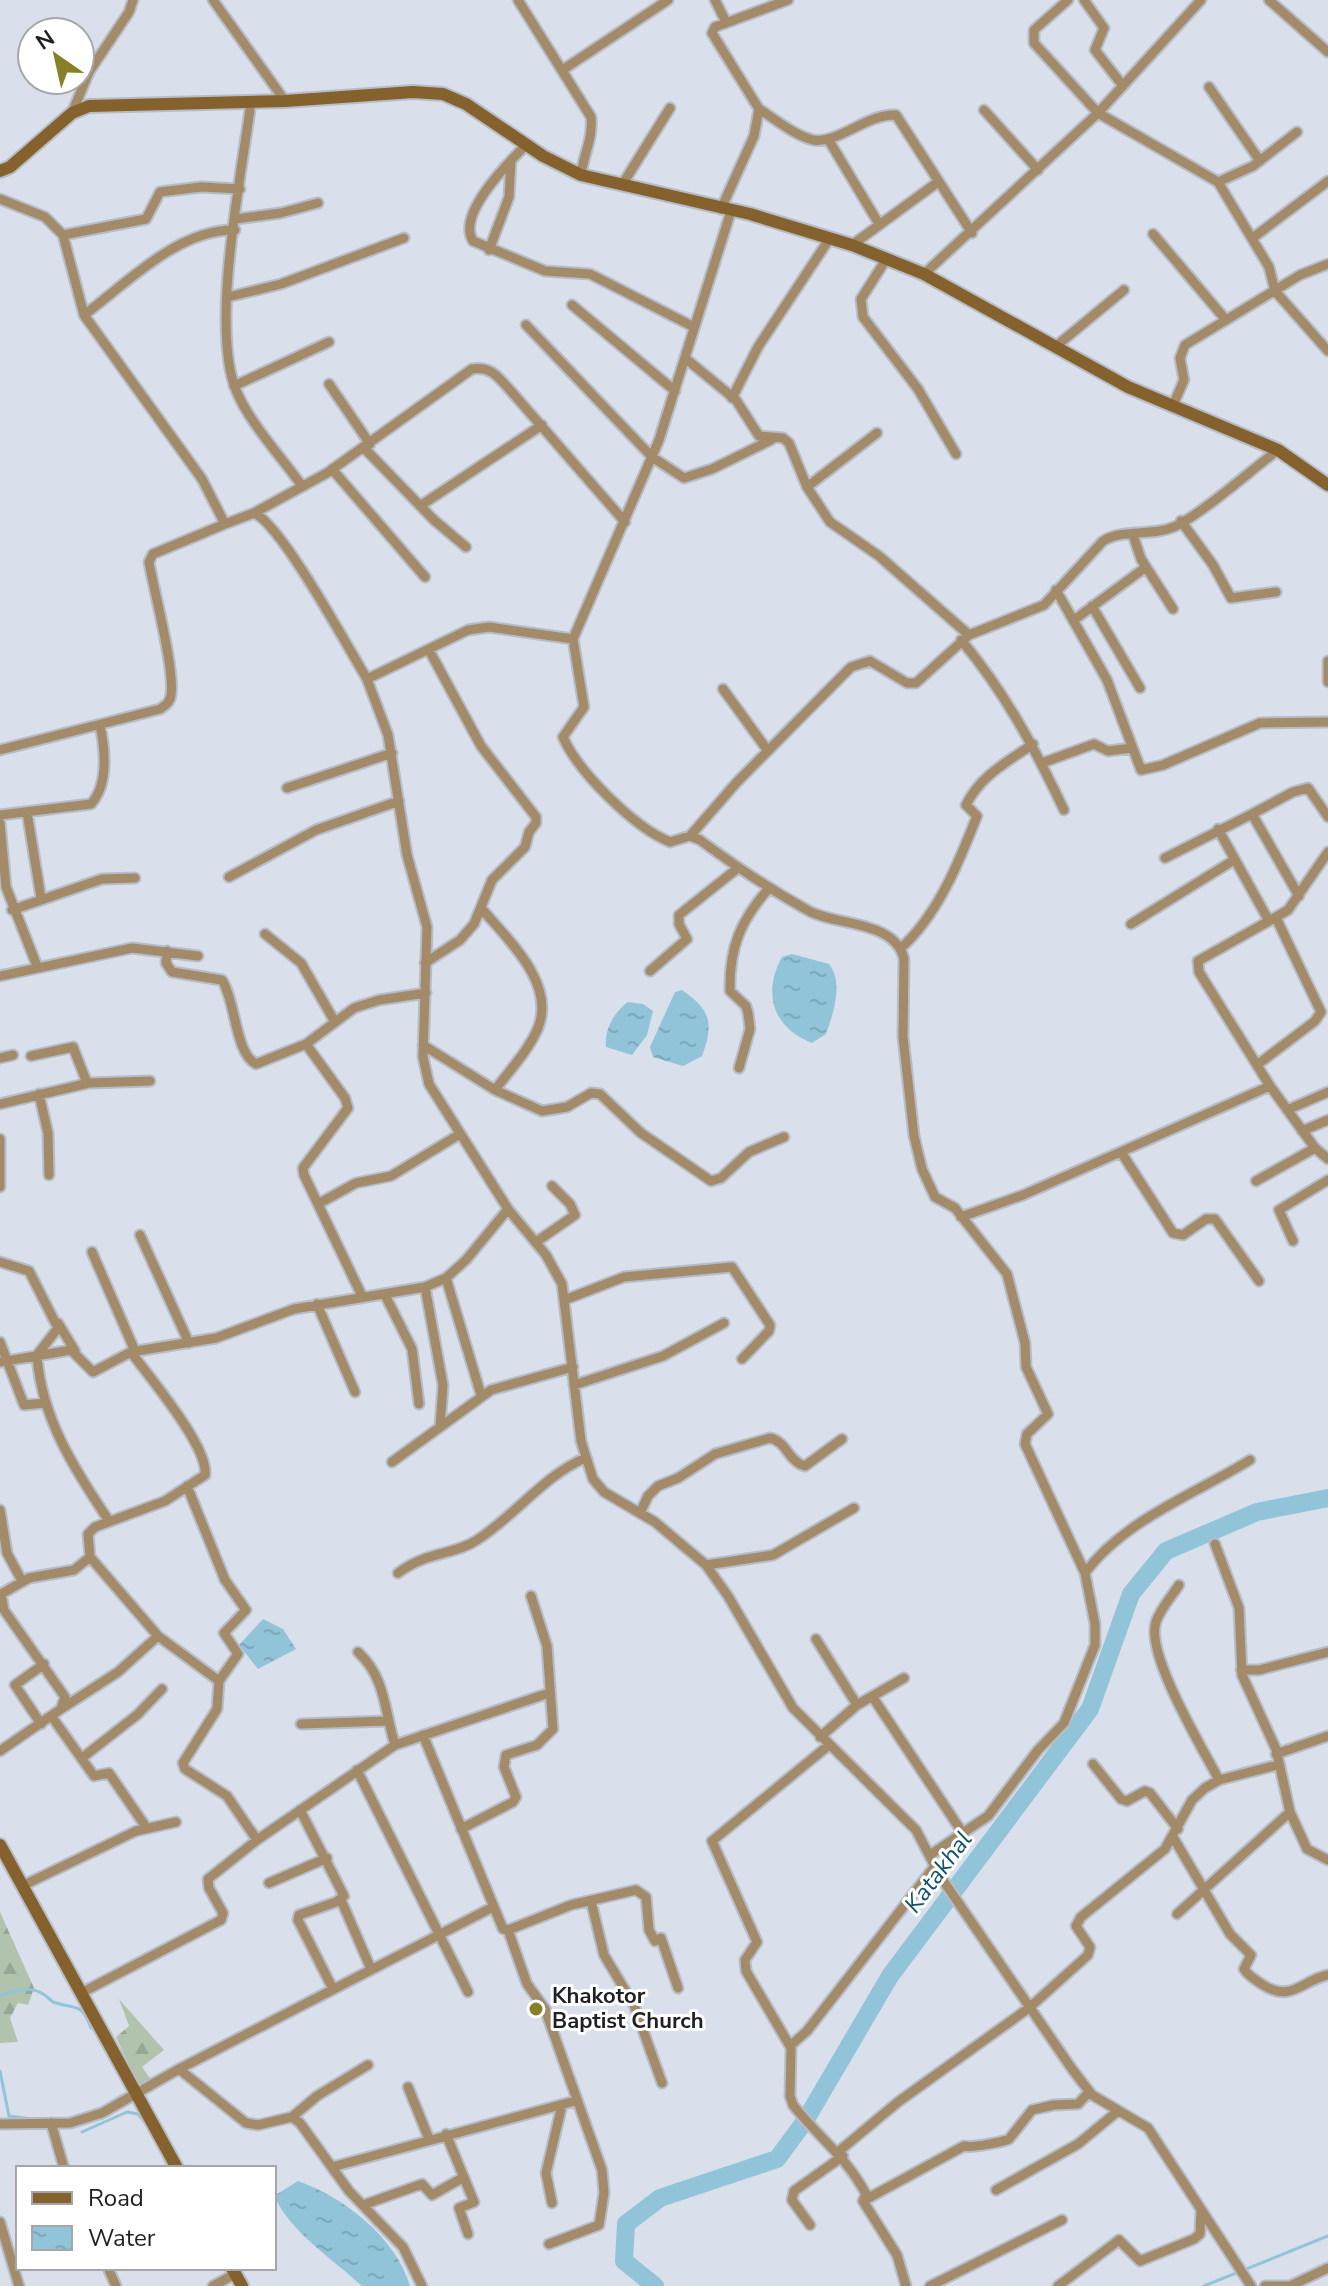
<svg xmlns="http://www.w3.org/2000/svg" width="1328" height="2286" font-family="'Nunito Sans',sans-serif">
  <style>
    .forest { fill: url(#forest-firs) }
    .water { fill: url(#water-ripples) }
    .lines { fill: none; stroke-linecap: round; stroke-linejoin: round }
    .stream { stroke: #91c3d9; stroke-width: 3 }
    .river { stroke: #91c3d9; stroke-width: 18 }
    .street-casing { stroke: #b7bdc7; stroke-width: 13 }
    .secondary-casing { stroke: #b7bdc7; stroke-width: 16 }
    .street { stroke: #a38b6a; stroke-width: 9 }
    .secondary { stroke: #85612e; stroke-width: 12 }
    .poi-dot { fill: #878028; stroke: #fff; stroke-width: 3 }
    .labels { text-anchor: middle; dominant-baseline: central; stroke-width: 6; stroke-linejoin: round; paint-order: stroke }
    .poi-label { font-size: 22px; font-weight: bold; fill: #1e2024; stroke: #fff; text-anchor: start }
    .water-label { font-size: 24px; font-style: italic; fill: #0f5168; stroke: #fff }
  </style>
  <defs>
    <pattern id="forest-firs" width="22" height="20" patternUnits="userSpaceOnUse" patternTransform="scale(2)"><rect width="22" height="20" fill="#b1c3ad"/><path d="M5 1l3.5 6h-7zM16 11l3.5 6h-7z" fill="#98a795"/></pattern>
    <pattern id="water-ripples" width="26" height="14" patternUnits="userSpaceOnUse" patternTransform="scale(2)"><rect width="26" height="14" fill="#91c3d9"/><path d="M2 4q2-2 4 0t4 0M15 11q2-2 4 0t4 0" fill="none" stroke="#7da7ba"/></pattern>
  </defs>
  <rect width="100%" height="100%" fill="#d9e0eb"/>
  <!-- forest -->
  <path class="forest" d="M0,1912L34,1988L28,2005L18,2003L10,2018L18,2042L0,2043Z
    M119,1999L164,2050L142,2067L154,2084L139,2087L116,2037L129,2026Z"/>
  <!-- water -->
  <path class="water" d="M792,954L829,964C844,983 833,1014 826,1034L812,1043C773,1028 762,993 782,957Z
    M682,990C711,1010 714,1023 702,1056L683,1066L653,1057L650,1047L675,992Z
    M628,1002L643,1004L653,1011L647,1035L632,1055L606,1047C604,1030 614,1012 628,1002Z
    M263,1619L283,1629L296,1649L258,1669L239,1645Z
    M298,2181C343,2197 396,2237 410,2286H362C331,2257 293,2235 274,2196Z"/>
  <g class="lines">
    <!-- stream -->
    <path class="stream" d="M0,1995C15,1992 29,1985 43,1994C45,1995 52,2001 53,2002C76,2010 81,2001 91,2028
      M0,2071L9,2116L32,2119
      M112,2102L123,2095
      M83,2114L102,2108
      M82,2132L127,2112L138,2114L148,2126
      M155,2139L169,2168
      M224,2268L226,2271
      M1204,2286L1328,2236"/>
    <!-- river -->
    <path class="river" d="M655,2286L624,2261L626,2224L660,2198L777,2159L805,2121L890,1976L1090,1709L1131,1594L1166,1551L1257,1512L1328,1498"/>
    <!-- street casing -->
    <g class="street-casing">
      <path id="street" d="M213,0L285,101
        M518,0L591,117C593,140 584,152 581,175
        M715,0L726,22
        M1068,0L1034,30V43L1098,113L1218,182L1269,267L1275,291L1328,351
        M1084,0L1104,28L1095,50L1123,86
        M1269,0L1328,52
        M564,69L668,0
        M1209,87L1260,161
        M251,102C242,173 210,326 236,390C248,421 282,458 302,486
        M759,109C775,119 794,135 813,140C836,145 868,113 896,115L972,233
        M984,110L1038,170
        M72,113L89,72L129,12L133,0
        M828,139L879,224
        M527,144C509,162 456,214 473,241L545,271L590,274L692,326
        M1218,182L1253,166L1297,132
        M622,185L670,108
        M0,199L45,217L63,235L84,315L202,479L225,524L153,554L149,562C154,591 175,670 171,695C170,702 166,705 160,709L0,750
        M721,209L754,136L759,109L712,33L715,27L788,0
        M236,219L281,213L318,203
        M1153,234L1226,320
        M63,235L146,219L160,192L201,187L240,189
        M1254,237L1328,181
        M852,245L938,182
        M489,250L509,197L511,160
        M887,258L861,299L863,317L918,389L956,454
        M924,274L1098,113L1201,0
        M228,297L281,284L404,238
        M572,305L675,391
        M84,315C127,283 178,229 235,230
        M526,325L652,457L684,478L712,469L771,440
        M1055,347L1124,290
        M685,358L736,400L759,436L783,438L789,443L807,487L830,522L879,556L969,635
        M329,384L370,444
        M234,386L329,342
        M732,398L758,347L830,238
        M1174,403L1184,380L1180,358L1185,345L1300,275L1328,264
        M364,448L434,520L466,547
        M332,469L425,577
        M807,487L877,433
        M420,506L542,425
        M254,513L327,473L472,369C491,366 498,377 510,390L625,522
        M1181,521L1213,565L1231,598L1276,592
        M225,524L254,513C282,525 348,648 367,679L468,630L489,627L573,639L659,440L731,211
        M1133,535L1141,559L1173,609
        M1056,590L1107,680L1141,770L1163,765L1260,723L1328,722
        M1092,606L1140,688
        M1074,620L1146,567
        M573,639L584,707L563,737C578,772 635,828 670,842L690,836L700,840C735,866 771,890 809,911C836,926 895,920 904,959L903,1037L914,1136L922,1169L935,1197L955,1208L1007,1274L1025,1343L1026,1367L1048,1414L1027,1434L1025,1444L1085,1573L1095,1624V1645L1064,1723L1038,1750L988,1816L930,1855
        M961,640C1005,692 1035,749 1064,810
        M1328,661V682
        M367,679L388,735L407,855L427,927L423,1057L429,1084L508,1209L546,1255L562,1284L581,1441L593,1479L604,1492L655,1522L706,1565L728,1596L793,1708L916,1830L940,1876L1072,2069L1092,2095L1148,2128L1251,2286
        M723,689L768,751
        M1042,763L1094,744L1108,751L1132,748
        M287,788L392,753
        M27,812L41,898
        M1252,814L1293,792L1308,788L1328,817
        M0,815L91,804C109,784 105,749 100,725
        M0,823L6,887L37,966
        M1218,829L1269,921L1288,910L1328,852
        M690,836L737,782L851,667L870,661L907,683H916L969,635L1044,605L1103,541C1124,528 1153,537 1176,526C1204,512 1250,471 1278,450
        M1165,858L1252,814L1299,896
        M229,877L316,830L399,801
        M482,909C508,940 556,983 538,1028C529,1050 509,1071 495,1090
        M12,910L102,879L135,878
        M1269,921L1198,961L1199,972L1270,1086L1315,1148L1328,1159
        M1131,924L1234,860
        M265,934L301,963L335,1022
        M900,949C938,915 959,862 977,816L966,805C980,776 1007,762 1033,744
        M167,951L166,963L172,972L222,980C236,1002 235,1053 256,1064L306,1044L354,1008L379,1000L426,993
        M425,963L460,940L474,924L492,880L525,847L529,832L536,823V817L481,746L429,650
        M650,971L687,939L679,924V915L738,868
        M0,976L132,948L198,956
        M306,1044L345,1098L348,1108L303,1168L304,1175L362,1296
        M423,1045L495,1090L542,1111L567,1107L591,1093L600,1094L641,1133L711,1181L721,1178L749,1152L784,1137
        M31,1056L73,1047L87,1083
        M0,1058L13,1055
        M1257,1065L1315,1021L1321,1012L1277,920
        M739,1068L750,1029L748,1013L746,1006L730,991C729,947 741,920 769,888
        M39,1094L48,1133L49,1175
        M0,1104L89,1083L150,1081
        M1287,1110L1328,1092
        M1302,1131L1328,1120
        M0,1139V1187
        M1121,1152L1173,1233L1183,1235L1206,1219H1215L1259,1281
        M1256,1181L1315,1148
        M318,1204L356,1183L391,1176L460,1134
        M961,1217L1023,1195L1270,1086
        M140,1235L189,1343
        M1293,1241L1279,1210L1328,1180
        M536,1242L575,1215L570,1204L552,1186
        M92,1252L135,1351
        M0,1262L29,1271L58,1328L37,1355C41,1418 75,1470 109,1521
        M446,1278L481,1395
        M425,1287L443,1385L440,1427
        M386,1297L412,1349L419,1404
        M567,1299L624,1277L732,1267L770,1325L769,1331L742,1359
        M317,1304L355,1392
        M58,1323L75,1351
        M0,1342L24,1405L45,1403
        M0,1362L71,1350L93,1372L131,1352L216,1338L294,1309L425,1287L446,1278L466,1260L508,1209
        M574,1385L663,1356L724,1323
        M392,1462L491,1390L573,1367
        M187,1486L225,1580L246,1610L224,1633L238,1654L219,1681
        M0,1510L7,1553L22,1581
        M640,1513L648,1496L658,1486L678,1478L715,1454L770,1438C786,1441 789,1462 805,1466L842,1439
        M1215,1544L1239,1608L1242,1675L1276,1749L1290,1812L1307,1849L1328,1860
        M90,1557L158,1636L219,1681L217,1709L183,1763L185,1769L227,1796L257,1840
        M706,1565L773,1555L854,1508
        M398,1573C427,1551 455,1555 477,1540C516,1515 542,1477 585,1458
        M1085,1573C1124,1520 1195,1494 1250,1460
        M1179,1585C1172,1596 1160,1609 1156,1622C1145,1654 1203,1749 1219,1780
        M816,1639L857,1705
        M358,1652C386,1678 384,1710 395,1745
        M1241,1670H1259L1328,1652
        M872,1696L964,1835
        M61,1709L118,1672L158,1636
        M52,1717L94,1776L109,1773L146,1827
        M41,1724L15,1685L44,1664
        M301,1724L387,1721
        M423,1735L503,1929L508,1930L571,1905L636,1890L646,1897L649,1930L655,1941L661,1938L678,1988
        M820,1737L857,1705L904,1678
        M829,1745L712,1841L757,1942L745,1960L746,1971L791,2048L790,2096L793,2105C819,2138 845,2155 866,2194L863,2201L897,2255L906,2286
        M0,1751L61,1709L65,1697L4,1610L1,1594L29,1578L74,1570L90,1557L88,1534L95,1527L165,1501L205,1475C209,1447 149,1377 131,1352
        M1276,1754L1328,1736
        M82,1758L137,1715L162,1689
        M1093,1764L1121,1799L1127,1801L1145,1791L1150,1793L1178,1829
        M357,1770L468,1992
        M300,1810L344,1896L336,1902L299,1915L298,1920L333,1989
        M461,1829L513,1802L516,1797L504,1767L506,1755L537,1745L553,1729L547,1646L531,1596
        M1173,1837L1230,1934L1251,1955L1244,1969C1248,1976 1256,1980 1263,1985C1292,2003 1302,1980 1328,1975
        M269,1883L327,1858
        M22,1886L136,1831L176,1822
        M341,1900L371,1969
        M591,1901L604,1955L634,2005L662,2083
        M1177,1914L1290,1812
        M508,1930L527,1984L545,2009L602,2170L604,2193L599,2225L549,2244
        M81,1993L221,1920L223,1913L209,1888L208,1879L257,1840L395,1745L549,1693
        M790,2046L807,2031L935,1866
        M179,2069L246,2123L258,2125L292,2117L300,2123L349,2191L403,2247L422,2286
        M408,2087L429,2139
        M292,2117L317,2096L368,2065
        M51,2123L64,2168
        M0,2124L70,2123L102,2113L179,2069L493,1907
        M446,2134L474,2202L459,2208L468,2234
        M838,2152L898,2102L1029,2008L1088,1955L1090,1947L1076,1926L1081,1917L1165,1849L1192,1800L1205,1788L1219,1780L1277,1765
        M332,2167L575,2101
        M996,2190L1078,2144L1118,2111
        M863,2201L964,2146C973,2148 1002,2142 1009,2139L1032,2110L1054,2105L1078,2104L1089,2092
        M552,2203L546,2173L562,2105
        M363,2205L422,2184L432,2195L464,2177
        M0,2222L19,2286
        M810,2225L792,2200L794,2191L843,2156
        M108,2268L116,2286
        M1292,2285L1328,2268
        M213,2286L235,2274
        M930,2286L1062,2220
        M1058,2286L1119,2240L1140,2261L1194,2239L1200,2234L1201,2210
        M1265,2286H1293"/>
    </g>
    <!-- secondary casing -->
    <g class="secondary-casing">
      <path id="secondary" d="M0,171L10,167L72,113L89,106L285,101L413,92L443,94L466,104L543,156L581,175L750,214L852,245L924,274L1128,387L1278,450L1328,485
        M0,1845L177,2168
        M232,2268L242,2286"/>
    </g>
    <!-- street -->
    <use href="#street" class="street"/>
    <!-- secondary -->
    <use href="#secondary" class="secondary"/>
  </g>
  <!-- markers -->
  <circle class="poi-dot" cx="536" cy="2009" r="8"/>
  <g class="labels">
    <!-- poi labels -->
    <g class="poi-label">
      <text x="552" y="1996">Khakotor<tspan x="552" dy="25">Baptist Church</tspan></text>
    </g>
    <!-- water labels -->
    <g class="water-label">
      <text transform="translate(938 1872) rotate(-53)">Katakhal</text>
    </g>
  </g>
  <!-- legend -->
  <rect x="16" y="2166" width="260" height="104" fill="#ffffff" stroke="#a5a6a7" stroke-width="2"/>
  <rect x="32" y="2192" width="40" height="12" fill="#85612e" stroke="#a5a6a7" stroke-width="2"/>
  <text x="88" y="2206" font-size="24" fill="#1e2024">Road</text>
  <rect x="32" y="2226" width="40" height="24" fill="url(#water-ripples)" stroke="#a5a6a7" stroke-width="2"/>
  <text x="88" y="2246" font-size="24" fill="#1e2024">Water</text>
  <!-- north arrow -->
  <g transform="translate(56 56) rotate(326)"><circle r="38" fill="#ffffff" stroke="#a5a6a7" stroke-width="2"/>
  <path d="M0-6L14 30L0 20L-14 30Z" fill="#878028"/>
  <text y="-12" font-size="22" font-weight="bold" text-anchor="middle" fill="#1e2024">N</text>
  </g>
</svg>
